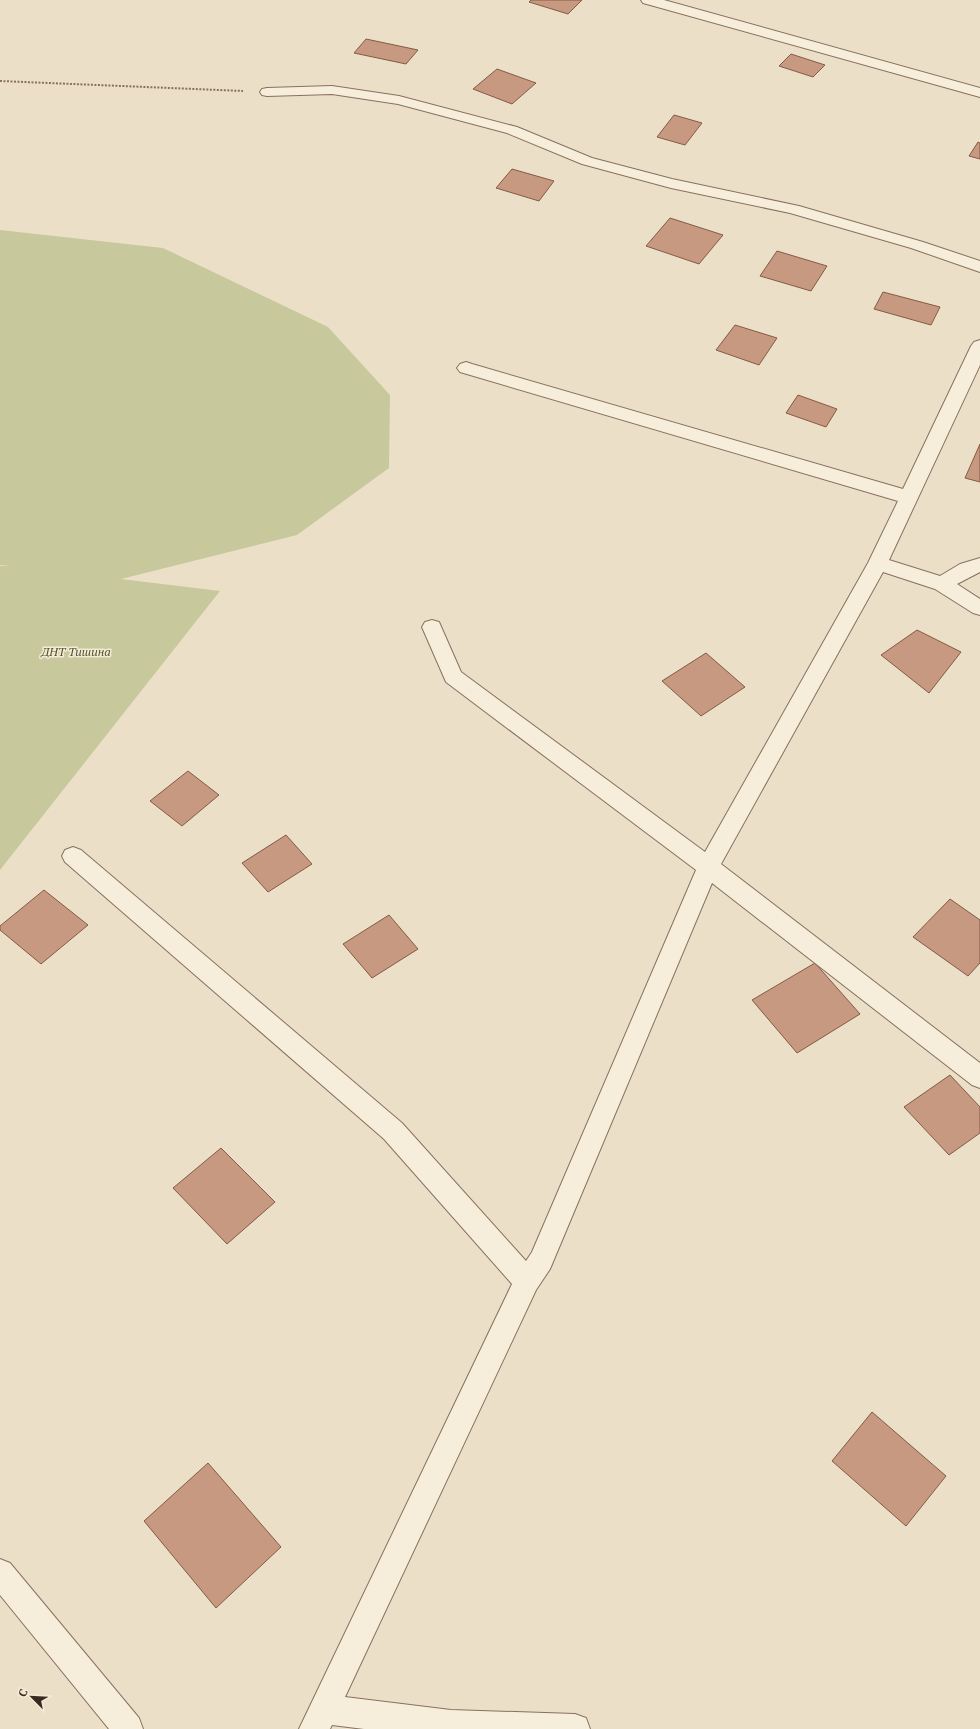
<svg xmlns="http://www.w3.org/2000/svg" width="980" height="1729" font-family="'PT Serif',serif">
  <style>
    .green { fill: #c7c99c }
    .building { fill: #c79980; stroke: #845a45 }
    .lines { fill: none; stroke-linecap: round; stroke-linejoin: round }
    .minor-casing { stroke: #87715e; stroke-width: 2 }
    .path { stroke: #87715e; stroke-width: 2; stroke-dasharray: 2 1.5; stroke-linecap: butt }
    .minor { fill: #f7eddb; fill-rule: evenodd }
    .labels { text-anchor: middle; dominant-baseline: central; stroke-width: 3; stroke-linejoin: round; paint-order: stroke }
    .park-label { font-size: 12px; font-style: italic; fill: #4b5329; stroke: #f4ead7 }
  </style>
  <rect width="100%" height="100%" fill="#ecdfc8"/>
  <!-- green -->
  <path class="green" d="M0,230L163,248L328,327L390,395L389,468L297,535L121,579L220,591L0,870V566H9L0,565Z"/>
  <!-- building -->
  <path class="building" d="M531,0H582L568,14L529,2Z
    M366,39L418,50L406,64L354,53Z
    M791,54L825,65L813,77L779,66Z
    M497,69L536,83L512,104L473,89Z
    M674,115L702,123L685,145L657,137Z
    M978,142L980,143V159L969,156Z
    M512,169L554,181L539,201L496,188Z
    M670,218L723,235L699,264L646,246Z
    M777,251L827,266L811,291L760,276Z
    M883,292L940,307L931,325L874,309Z
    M735,325L777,338L759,365L716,350Z
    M798,395L837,409L826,427L786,413Z
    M980,444V482L965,478Z
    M917,630L961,652L929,693L881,655Z
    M706,653L745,687L701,716L662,681Z
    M188,771L219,795L182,826L150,801Z
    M286,835L312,864L268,892L242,863Z
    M44,890L88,925L41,964L0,930V926Z
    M950,899L980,920V963L968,976L913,937Z
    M389,915L418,949L372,978L343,944Z
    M815,963L860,1014L797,1053L752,1000Z
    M950,1075L980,1107V1133L949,1155L904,1107Z
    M221,1148L275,1202L227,1244L173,1188Z
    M872,1412L946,1476L906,1526L832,1461Z
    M208,1463L281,1547L216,1608L144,1521Z"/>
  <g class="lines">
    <!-- minor casing -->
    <g class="minor-casing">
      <path id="minor" d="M641,0H664L980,88V97L643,3Z
        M332,86L399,96L517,127L592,158L672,179L799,206L923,242L980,261V272L911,248L790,213L671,188L582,164L507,133L398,104L332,94L267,96L262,95L260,92L262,89L267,88Z
        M980,340V365L889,560L940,576L960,564L980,558V572L957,584L980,599V615L973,613L935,589L883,572L721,864L980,1063V1088L972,1085L712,883L550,1269L536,1290L345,1697L451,1710L575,1714L586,1718L590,1729H364L332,1725L330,1729H299L512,1284L384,1139L65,862L62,856L65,850L73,847L81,850L402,1123L526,1261L532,1252L696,870L446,682L422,627L425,622L432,620L439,622L461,672L705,852L868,563L898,501L460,372L457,368L460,364L466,362L472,364L903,489L971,346L974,342Z
        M0,1559L10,1563L139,1718L143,1729H109L0,1595Z"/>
    </g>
    <!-- path -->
    <path class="path" d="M0,81L243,91"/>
    <!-- minor -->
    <use href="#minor" class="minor"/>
  </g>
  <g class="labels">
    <!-- park labels -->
    <g class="park-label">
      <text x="76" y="651">ДНТ Тишина</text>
    </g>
  </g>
  <!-- north arrow -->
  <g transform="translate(32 1697) rotate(294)" stroke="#f4ead7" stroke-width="3" paint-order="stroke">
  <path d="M0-3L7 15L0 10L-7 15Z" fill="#382a21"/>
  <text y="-6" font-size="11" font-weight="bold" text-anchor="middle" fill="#382a21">С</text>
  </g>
</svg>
